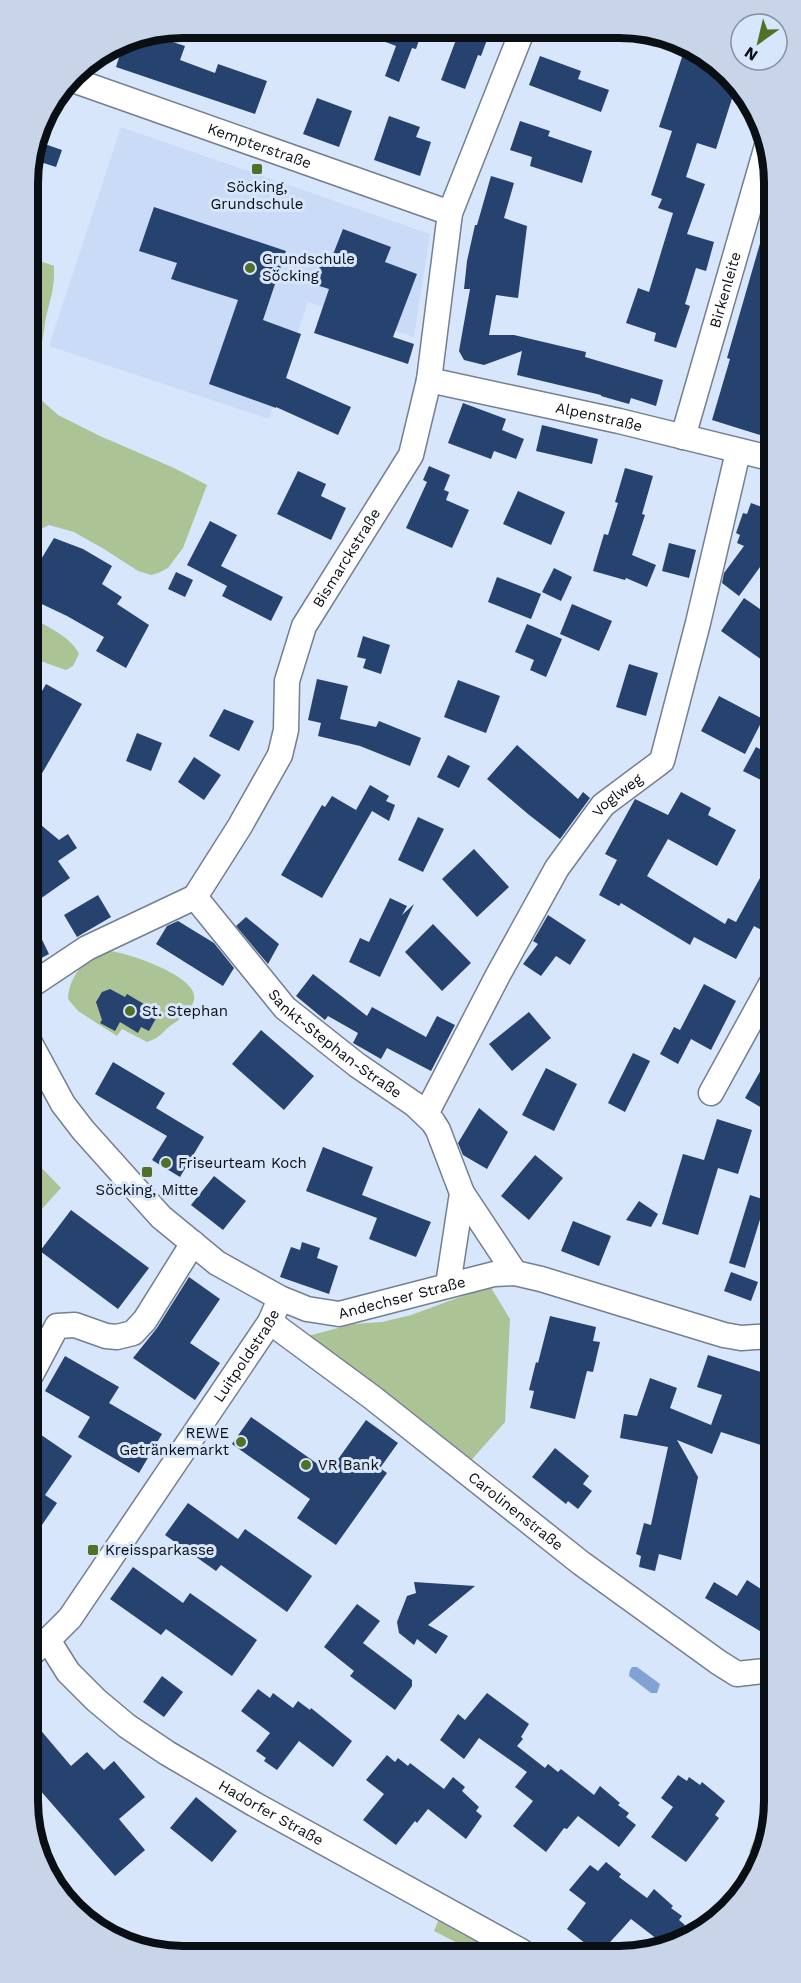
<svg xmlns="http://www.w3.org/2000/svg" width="801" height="1983" font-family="'Work Sans',sans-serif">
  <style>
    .built { fill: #c9dbf6 }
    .green { fill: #abc395 }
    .water { fill: #81a2d5 }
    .building { fill: #26426f }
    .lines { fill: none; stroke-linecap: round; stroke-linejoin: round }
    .minor-casing { stroke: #737f92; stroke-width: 27 }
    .minor { stroke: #fff; stroke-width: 24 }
    .poi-dot { fill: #4f7128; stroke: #d8e6fb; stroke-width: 2 }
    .labels { text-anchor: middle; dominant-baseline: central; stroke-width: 6; stroke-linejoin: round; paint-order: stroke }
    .street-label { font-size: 15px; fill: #0a0e15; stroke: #d8e6fb }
    .poi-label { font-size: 15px; fill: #0a0e15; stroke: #d8e6fb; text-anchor: start }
    .rim { fill: none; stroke: #0a0e15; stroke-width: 8 }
  </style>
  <rect width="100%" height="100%" fill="#d8e6fb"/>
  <!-- built -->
  <path class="built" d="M121,127L430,234L414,337L308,302L269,419L49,346Z"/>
  <!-- green -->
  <path class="green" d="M28,259H34L54,266V279L52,293L46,317L41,349L33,378L34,389L39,398L58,415L100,436L174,468L207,485L183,548L168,568L158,573L151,575L138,571L104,549L74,532L49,525L37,531L28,545Z
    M29,616C45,626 71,636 79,654L73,666L66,670L29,657Z
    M109,951C128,953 191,974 194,995C196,1007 182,1018 173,1024C162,1031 161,1038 147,1042L122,1029L117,1036L78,1011L68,999C69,976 86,955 109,951Z
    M30,1156L61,1188L30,1222Z
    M490,1286L510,1319L505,1422L467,1465L308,1336L353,1324L382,1322L411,1315Z
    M774,1793V1810L763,1855L749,1852Z
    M439,1919L499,1952H475L434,1931Z"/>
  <!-- water -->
  <path class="water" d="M632,1667H637L660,1684L657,1693H651L629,1676L630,1670Z"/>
  <!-- building -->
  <path class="building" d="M354,28L423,29L416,49L412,48L399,82L385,76L396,46L354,30Z
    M460,29H491L481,56L478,55L465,89L441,80Z
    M148,34L185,46L180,60L215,73L218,64L267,81L255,114L116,67L125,38Z
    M685,48L721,66L735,89L716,149L697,143L686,177L705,184L687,234L714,242L706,271L696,268L685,304L690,306L676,348L654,341L656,333L626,323L638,288L649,292L673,213L658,208L662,199L651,195L672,131L659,127Z
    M540,56L581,71L578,79L609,90L601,112L529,85Z
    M317,98L352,111L339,147L303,134Z
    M389,116L420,127L416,137L431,142L420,176L374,160Z
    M520,121L550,131L548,136L592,151L582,183L530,166L532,157L510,150Z
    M36,141L62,150L56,167L31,159Z
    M491,176L514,183L504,218L527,226L518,298L496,295L489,335H514L586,352L585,357L663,380L656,406L631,398L629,404L601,396V395L517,375L522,351L484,365L464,360L459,351L470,289H464L467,261L475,225H477Z
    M154,207L286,251L263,320L301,334L286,378L351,407L338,435L276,407V408L209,384L238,300L171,279L177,263L139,251Z
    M765,226H769L770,438L712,420L730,359L727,358Z
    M343,229L391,247L385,262L417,274L393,337L414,344L408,364L314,333L329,289L313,284L323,259L330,262Z
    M463,403L506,419L502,430L524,439L516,459L494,451L491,459L448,443Z
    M542,425L598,439L592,464L536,451Z
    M429,466L450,475L444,490L449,492L446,500L469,510L452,548L406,528L427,482L423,480Z
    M625,468L653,476L642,514L645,515L632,555L656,565L647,587L626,578L625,580L593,571L604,534L608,535L618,503L615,502Z
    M298,471L326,484L321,496L346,508L331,540L277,514Z
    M518,491L565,512L551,545L503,524Z
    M751,503L770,510V546L765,560L739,596L722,583L724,573L744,546L737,543L740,535L736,533L743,513L747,514Z
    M210,521L237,535L221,566L283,597L271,621L222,596L227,586L187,565Z
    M54,538L83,549L112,566L102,584L122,597L117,604L149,625L126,668L96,651L104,637L67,616L29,598V579Z
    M669,543L696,550L689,578L662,571Z
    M554,568L572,577L561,601L542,592Z
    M176,572L193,580L185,597L168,589Z
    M497,577L541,594L531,619L488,602Z
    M744,598L770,616V648L762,660L721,631Z
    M572,604L612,621L599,651L560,634Z
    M527,624L562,639L546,677L530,670L534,660L515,652Z
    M363,636L390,645L381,674L363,668L366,659L357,657Z
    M629,664L658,673L646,716L616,707Z
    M317,679L348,686L340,719L376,727L379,721L421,738L410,766L360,746L318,736L321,723L308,720Z
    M458,680L500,696L486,733L444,717Z
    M46,684L82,704L29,796V714Z
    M719,696L763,719L745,754L701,731Z
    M224,709L254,721L239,751L209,736Z
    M137,733L162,743L151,771L126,761Z
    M517,745L578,799L583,792L590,798L560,839L528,814L487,779Z
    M756,747L771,755V761L761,780L743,771Z
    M448,755L470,766L459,788L437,777Z
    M194,757L221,775L204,800L178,782Z
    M370,785L389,796L386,801L395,805L389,821L372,811L322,898L281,875L322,805L325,807L332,796L356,810Z
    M681,792L711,808L708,815L736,830L717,866L668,839L647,876L725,924L728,918L736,922L760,878L771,884V935L754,926L736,959L694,937L690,945L621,903L619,906L599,895L617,860L605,854L635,799L668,815Z
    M29,815L59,840L68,834L77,848L58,861L70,878L30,906Z
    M418,817L444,829L423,872L398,860Z
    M474,849L509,887L477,917L442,879Z
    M98,895L111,917L77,937L64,915Z
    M390,898L407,906L402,915L414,904L380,977L349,962L360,938L369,942Z
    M30,915L49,954L30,964Z
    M548,915L586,940L570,965L556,956L541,976L523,964L538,944L533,941Z
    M246,917L279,944L268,964L236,926Z
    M178,921L214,943L234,968L223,986L156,944L167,926Z
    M433,924L471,963L442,991L405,952Z
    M313,974L367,1016L372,1007L426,1037L437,1016L455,1025L431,1071L387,1048L381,1059L353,1043L358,1033L328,1016L325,1020L296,996Z
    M704,984L736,1001L711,1050L691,1039L678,1064L660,1054L674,1027L680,1030Z
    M110,989L125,997L127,994L159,1013L149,1031L141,1027L138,1033L120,1022L115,1031L100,1023L102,1020L96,1002L102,992Z
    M529,1012L551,1038L512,1071L489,1044Z
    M261,1030L314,1076L284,1110L232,1064Z
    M771,1052L772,1091V1114L745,1098Z
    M633,1053L650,1061L625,1112L608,1103Z
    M113,1062L165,1093L156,1108L204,1137L180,1177L152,1160L167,1136L95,1094Z
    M546,1068L577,1084L554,1131L522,1115Z
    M479,1108L508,1132L487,1169L463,1155L458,1143Z
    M717,1119L752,1130L738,1174L718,1168L698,1235L662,1224L683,1154L704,1160Z
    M323,1147L373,1167L362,1195L431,1222L416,1257L369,1239L377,1218L306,1191Z
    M535,1155L563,1178L529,1220L501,1196Z
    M214,1176L246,1201L223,1230L191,1205Z
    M750,1195L766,1200L745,1268L729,1263Z
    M639,1201L658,1214L651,1227L626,1220Z
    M71,1210L149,1268L118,1309L40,1251Z
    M573,1221L611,1236L599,1266L561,1251Z
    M302,1242L320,1248L317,1258L338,1266L329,1294L280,1277L291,1247L300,1250Z
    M731,1272L758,1282L751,1301L724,1291Z
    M189,1277L220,1299L190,1343L220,1363L195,1400L133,1358L157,1328Z
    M550,1316L596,1327L593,1341L600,1342L593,1372L587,1371L575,1419L530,1408L534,1391L529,1390L536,1362L538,1363Z
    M708,1355L770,1375L764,1392L772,1395L773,1449L721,1432L712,1454L677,1440L698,1477L681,1560L659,1554L655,1571L639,1567L641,1556L636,1554L644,1523L651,1525L668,1447L620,1438L624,1414L637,1416L650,1378L677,1388L670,1408L711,1425L722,1395L697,1387Z
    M65,1356L119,1387L109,1403L162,1434L139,1473L78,1437L90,1417L45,1391Z
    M251,1417L329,1472L366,1420L398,1443L380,1468L387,1473L336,1545L297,1518L310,1499L232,1444Z
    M31,1428L72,1456L45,1495L57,1503L31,1541Z
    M555,1448L589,1476L583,1484L592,1491L578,1509L568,1501L566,1504L532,1477Z
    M188,1503L238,1539L245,1529L312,1576L287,1612L221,1565L216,1571L165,1535Z
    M133,1567L183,1603L190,1593L257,1640L232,1676L166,1629L161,1635L110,1599Z
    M747,1580L773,1597V1628L768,1636L705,1598L714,1582L737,1596Z
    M414,1582L475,1586L428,1625L448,1636L436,1654L417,1639L414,1645L399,1633L397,1622L407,1596L416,1593Z
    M357,1604L380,1621L363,1643L412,1680V1686L395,1710L350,1676L354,1671L324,1647Z
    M162,1676L183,1692L164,1717L143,1702Z
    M258,1689L270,1698L273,1693L293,1708L298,1701L310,1710L311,1708L352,1741L333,1767L299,1741L277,1770L264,1761L266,1758L256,1751L270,1733L241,1711Z
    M487,1693L529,1724L521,1737L523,1739L517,1746L545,1768L548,1764L558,1772L561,1769L594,1795L600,1786L620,1803L618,1805L629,1813L626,1817L636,1825L619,1847L578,1816L567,1829L564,1828L546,1852L513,1826L533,1801L515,1787L527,1772L479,1738L464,1759L440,1740L458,1714L465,1720Z
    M32,1720L71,1766L87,1752L104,1770L114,1761L145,1797L119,1819L145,1850L115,1876L32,1781Z
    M387,1755L395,1762L398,1758L408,1766L410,1763L444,1789L453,1777L465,1787L462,1791L479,1807L476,1811L482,1816L466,1839L428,1809L417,1823L415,1821L396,1845L363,1820L384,1794L366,1780Z
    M678,1775L687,1781L689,1777L700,1785L702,1782L725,1801L715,1815L719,1818L686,1862L651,1837L673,1807L661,1798Z
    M196,1797L237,1831L212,1862L170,1828Z
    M606,1862L621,1874L619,1877L647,1898L654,1889L673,1906L671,1908L682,1916L679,1920L685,1925L675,1940L666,1946L631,1919L602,1951H595L567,1929L586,1903L569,1890L590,1865L598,1871Z"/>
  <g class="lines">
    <!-- minor casing -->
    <g class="minor-casing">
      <g id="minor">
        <path id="s1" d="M70,79L450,213"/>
        <path id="s2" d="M429,380L619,421L770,458"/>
        <path id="s3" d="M683,437L768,142"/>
        <path id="s4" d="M195,897L285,1008L357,1065L414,1104L433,1122L438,1130L462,1193L448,1285"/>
        <path id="s5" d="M30,986L87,948L195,897L240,826L280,755L286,730L287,681L304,626L411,455L429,380L450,213L523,29"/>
        <path id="s6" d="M30,1043L63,1104L83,1130L161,1217L217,1263L280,1298L307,1309L339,1314L494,1274L515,1273L541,1279L724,1335L741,1338L772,1336"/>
        <path d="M711,1093L771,984"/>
        <path id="s7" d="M426,1114L498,975L557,868L603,805L662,761L698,623L738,452"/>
        <path d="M462,1193L515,1273"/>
        <path id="s8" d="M270,1322L373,1398L581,1563L718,1662L737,1674L773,1670"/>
        <path d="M31,1375L57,1326L75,1325L106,1336L117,1337L133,1333L145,1320L193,1243"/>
        <path id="s9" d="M48,1640L68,1672L96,1700L127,1726L167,1753L254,1804L521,1951"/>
        <path id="s10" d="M32,1653L48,1640L70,1618L270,1322L276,1308"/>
      </g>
    </g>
    <!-- minor -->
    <use href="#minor" class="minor"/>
  </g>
  <!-- markers -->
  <g class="poi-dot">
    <rect x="251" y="163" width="12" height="12" rx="3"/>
    <circle cx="250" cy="268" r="6"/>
    <circle cx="130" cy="1011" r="6"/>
    <circle cx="166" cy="1163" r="6"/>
    <rect x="141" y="1166" width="12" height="12" rx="3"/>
    <circle cx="241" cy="1442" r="6"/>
    <circle cx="306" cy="1465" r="6"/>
    <rect x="87" y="1544" width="12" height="12" rx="3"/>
  </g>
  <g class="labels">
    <!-- street labels -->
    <g class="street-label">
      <text stroke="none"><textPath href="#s1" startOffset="201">Kempterstraße</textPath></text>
      <text stroke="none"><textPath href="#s3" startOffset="153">Birkenleite</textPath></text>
      <text stroke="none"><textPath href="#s2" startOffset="174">Alpenstraße</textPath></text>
      <text stroke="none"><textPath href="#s5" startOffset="566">Bismarckstraße</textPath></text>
      <text stroke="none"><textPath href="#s7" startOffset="374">Voglweg</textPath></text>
      <text stroke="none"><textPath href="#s4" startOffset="204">Sankt-Stephan-Straße</textPath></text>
      <text stroke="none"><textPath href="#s6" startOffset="490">Andechser Straße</textPath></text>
      <text stroke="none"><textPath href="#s10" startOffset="368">Luitpoldstraße</textPath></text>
      <text stroke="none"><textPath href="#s8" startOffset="310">Carolinenstraße</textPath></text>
      <text stroke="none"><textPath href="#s9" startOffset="286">Hadorfer Straße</textPath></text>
    </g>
    <!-- poi labels -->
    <g class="poi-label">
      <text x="257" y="187" text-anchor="middle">Söcking,<tspan x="257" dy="17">Grundschule</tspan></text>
      <text x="262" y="259">Grundschule<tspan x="262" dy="17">Söcking</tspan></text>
      <text x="142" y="1011">St. Stephan</text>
      <text x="178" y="1163">Friseurteam Koch</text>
      <text x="147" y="1190" text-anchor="middle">Söcking, Mitte</text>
      <text x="229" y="1433" text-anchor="end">REWE<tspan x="229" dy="17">Getränkemarkt</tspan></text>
      <text x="318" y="1465">VR Bank</text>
      <text x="105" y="1550">Kreissparkasse</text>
    </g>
  </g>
  <!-- crop -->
  <path d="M0 0H801V1983H0ZM183 38H619A145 145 0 0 1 764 183V1801A145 145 0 0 1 619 1946H183A145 145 0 0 1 38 1801V183A145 145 0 0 1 183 38Z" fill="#c8d5e9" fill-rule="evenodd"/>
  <path class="rim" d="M183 38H619A145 145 0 0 1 764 183V1801A145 145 0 0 1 619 1946H183A145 145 0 0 1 38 1801V183A145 145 0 0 1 183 38Z"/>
  <!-- north arrow -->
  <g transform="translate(759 42) rotate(214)"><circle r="28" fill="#d8e6fb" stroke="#86909f" stroke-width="1.5"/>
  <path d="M0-4.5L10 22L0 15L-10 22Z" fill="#4f7128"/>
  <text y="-9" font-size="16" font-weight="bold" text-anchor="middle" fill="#0a0e15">N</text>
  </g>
</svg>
